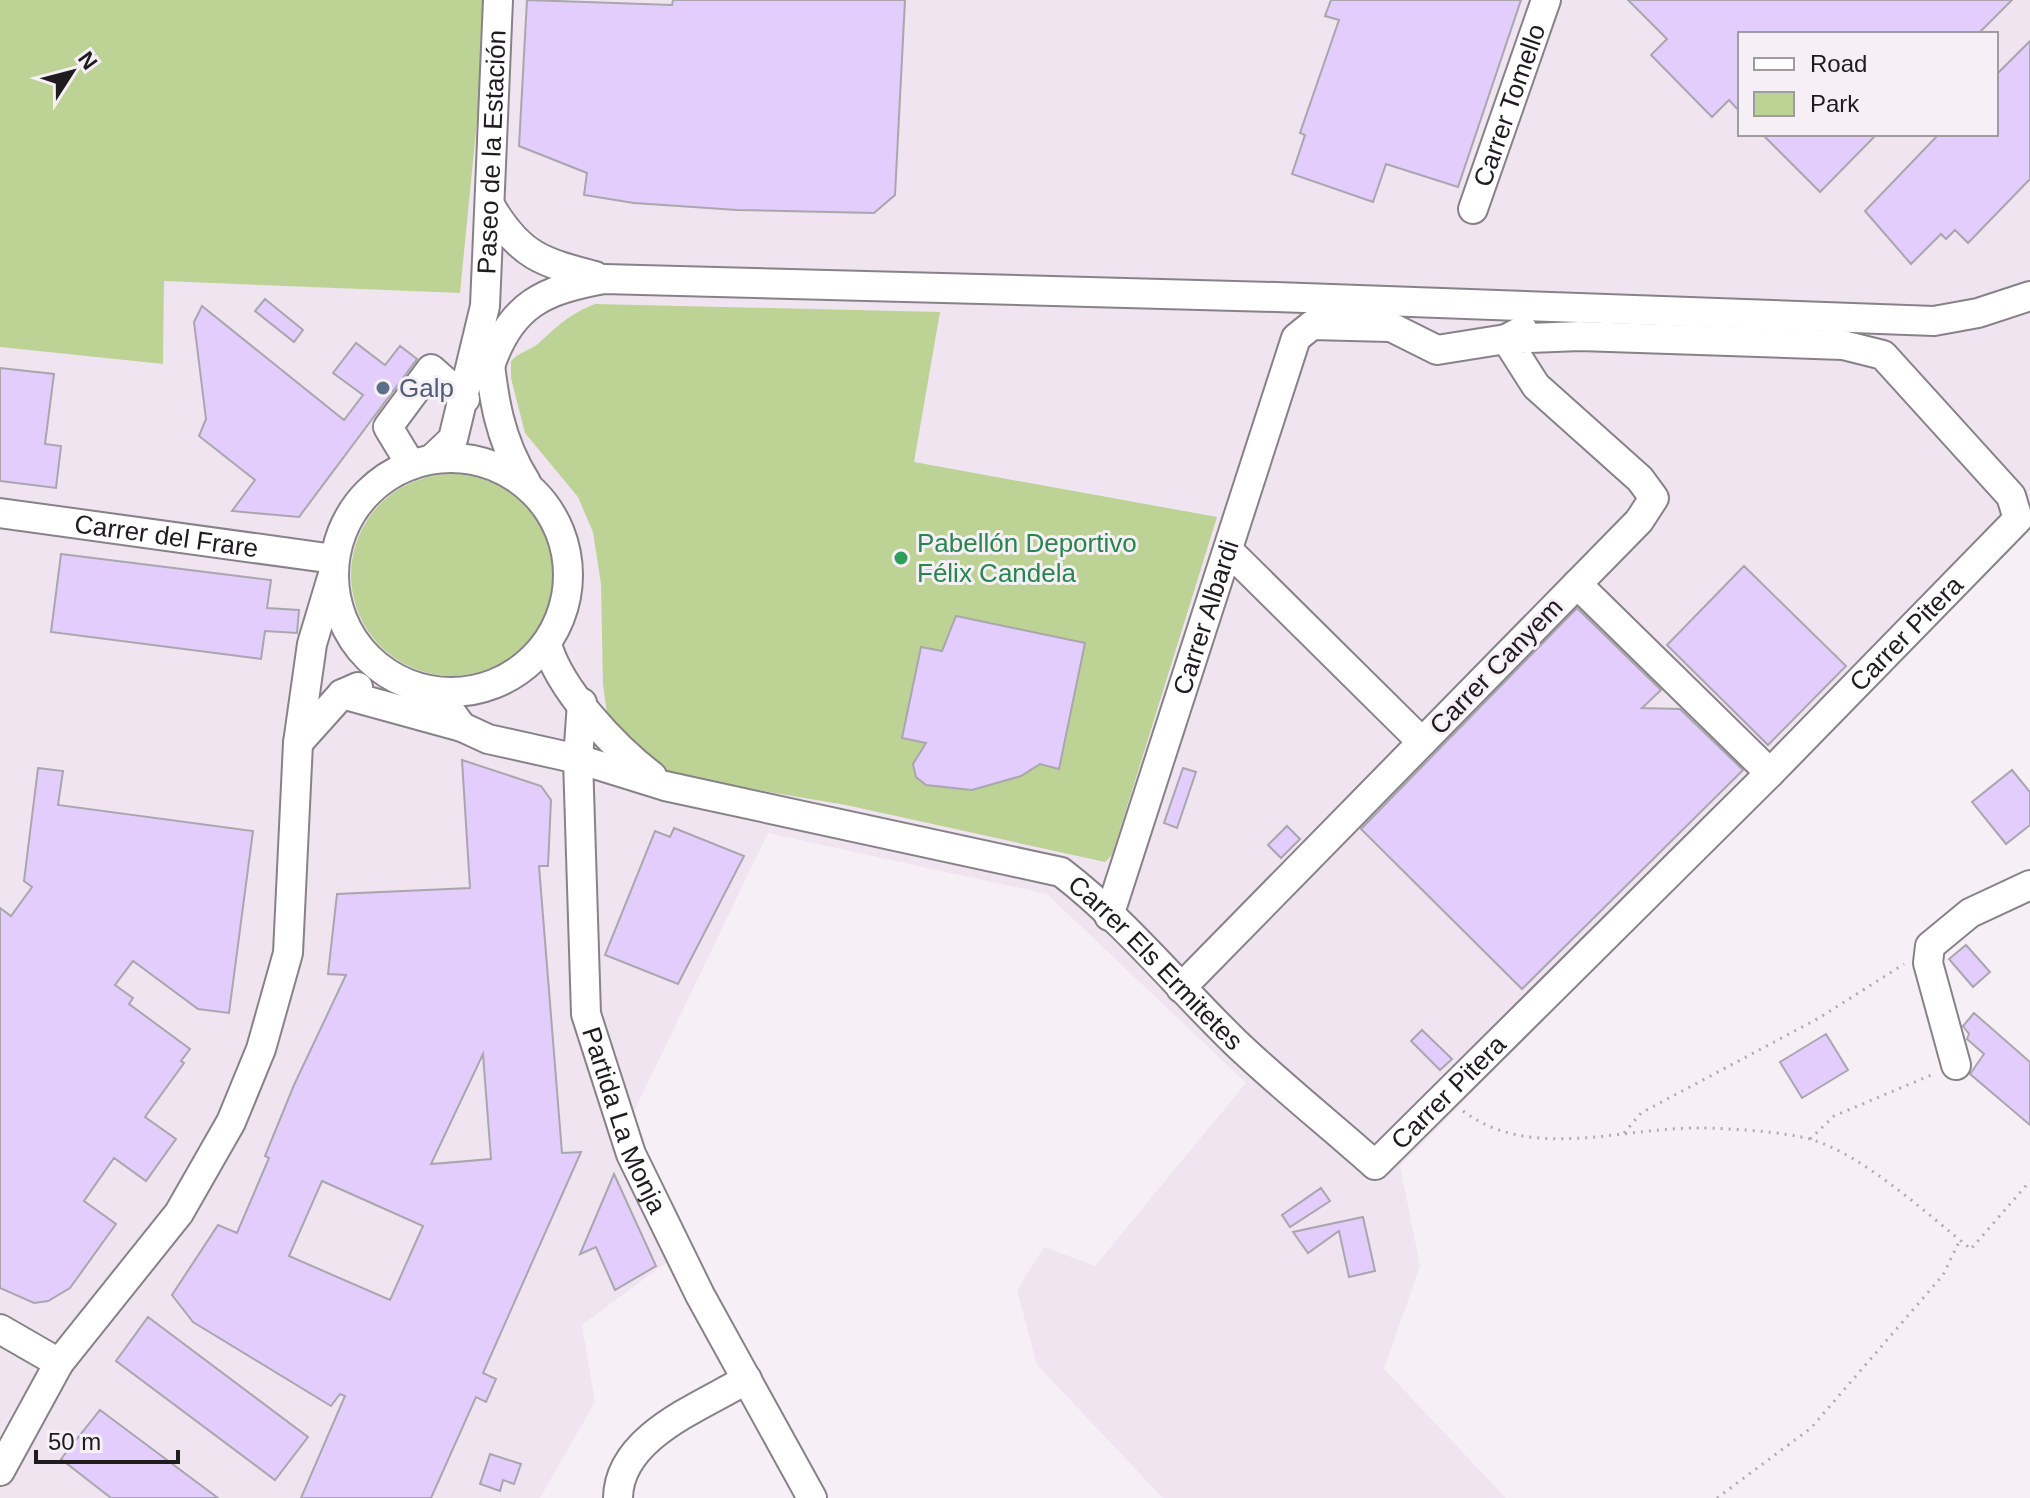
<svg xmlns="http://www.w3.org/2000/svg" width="2030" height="1498" font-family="Arial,sans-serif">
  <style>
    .built { fill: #efe4f0; fill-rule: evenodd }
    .green { fill: #bdd295 }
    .building { fill: #e2cdfc; stroke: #a9a6ad; stroke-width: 2; fill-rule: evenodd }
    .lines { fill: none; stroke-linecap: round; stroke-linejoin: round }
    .minor-casing { stroke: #878288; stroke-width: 32 }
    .path { stroke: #b0abb0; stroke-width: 3; stroke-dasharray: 2 6; stroke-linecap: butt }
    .minor { stroke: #fff; stroke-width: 28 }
    .service-dot { fill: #5c6f8a; stroke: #f6f0f6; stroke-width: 3 }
    .leisure-dot { fill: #2e9e5b; stroke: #f6f0f6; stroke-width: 3 }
    .labels { text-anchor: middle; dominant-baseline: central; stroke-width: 6; stroke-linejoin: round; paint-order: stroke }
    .street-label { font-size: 26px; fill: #1e1c1e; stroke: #f6f0f6 }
    .service-label { font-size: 26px; fill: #4e5e75; stroke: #f6f0f6; text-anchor: start }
    .leisure-label { font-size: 26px; fill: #27864d; stroke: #f6f0f6; text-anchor: start }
  </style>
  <rect width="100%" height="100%" fill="#f6f0f6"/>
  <!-- built -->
  <path class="built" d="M489,0H2030V529L1400,1166L1420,1266L1384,1369L1506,1498H1163L1037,1365L1017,1290L1044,1247L1095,1266L1246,1083L1047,894L768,833L614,1153L667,1262L582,1325L595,1402L540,1498H0V347L163,364L164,281L460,293ZM1740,34H1996V134H1740Z"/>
  <!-- green -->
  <path class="green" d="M0,0H489L460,293L164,281L163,364L0,347Z
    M595,304L940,312L914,462L1217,517L1112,855L1105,862L846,805L664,774L625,743L607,714L603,685L601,584L593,532L578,497L525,433L511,378V361C519,352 529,351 538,344C557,326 570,314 595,304Z
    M351 575a101 101 0 1 1 202 0a101 101 0 1 1-202 0Z"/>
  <!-- building -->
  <path class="building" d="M527,0L672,5L673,0H905L895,195L874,213L737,210L634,203L584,195L587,173L519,146Z
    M1331,0H1521L1458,187L1386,164L1373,202L1292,174L1305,135L1300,133L1339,20L1325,16Z
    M1628,0H2012L1978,34H1740V112L1729,100L1712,117L1651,55L1667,39Z
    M2030,41V179L1968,243L1955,230L1946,239L1941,234L1911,264L1865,211L1939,134H1996V75Z
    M1762,134H1877L1820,192Z
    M265,299L303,330L294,342L255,311Z
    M202,306L344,420L363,395L333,373L356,343L385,365L400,346L417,359L299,517L232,511L255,480L199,436L206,419L194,322Z
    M0,368L54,374L45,444L61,446L56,488L0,481Z
    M61,554L271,580L267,608L299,610L297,633L265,631L261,659L51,632Z
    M1744,566L1846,666L1768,745L1667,645Z
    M1577,608L1661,690L1642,708L1680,709L1743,770L1522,989L1361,829Z
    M956,616L1085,643L1059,769L1040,764L1021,776L972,790L926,785L916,777L913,764L926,743L902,738L921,647L942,651Z
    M462,760L541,786L551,800L548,866H539L562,1153L581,1152L483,1373L496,1379L486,1402L476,1397L431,1498H301L345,1396L340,1394L331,1406L193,1322L172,1295L218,1225L237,1233L269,1158L265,1156L294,1085L346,975L328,974L337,894L470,888ZM483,1054L491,1159L431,1164ZM322,1181L423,1226L390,1300L289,1256Z
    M38,768L63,771L58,805L253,831L229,1013L198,1009L133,961L115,985L133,998L129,1004L190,1049L181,1061L184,1063L145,1117L176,1139L146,1181L114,1158L84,1201L116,1224L70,1288L48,1301L34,1303L0,1288V908L11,916L32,887L24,881Z
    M1183,768L1196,772L1177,828L1164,823Z
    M2012,770L2030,792V825L2006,844L1972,802Z
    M1287,826L1300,839L1281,858L1268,845Z
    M674,828L744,856L678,984L605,955L655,831L670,837Z
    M1966,945L1990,972L1973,987L1949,959Z
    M1974,1013L2030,1062V1125L1970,1074L1984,1054L1967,1039L1969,1034L1963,1026Z
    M1422,1030L1452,1059L1440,1070L1411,1041Z
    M1826,1034L1848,1070L1802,1098L1780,1062Z
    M614,1174L656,1266L615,1290L596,1247L580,1254Z
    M1321,1188L1330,1201L1290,1227L1282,1215Z
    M1363,1217L1375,1271L1349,1277L1339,1231L1308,1253L1293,1232Z
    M148,1317L308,1437L275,1480L116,1361Z
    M100,1410L218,1498H111L61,1459Z
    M490,1454L521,1464L514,1484L503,1480L500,1491L480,1484Z"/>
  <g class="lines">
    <!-- minor casing -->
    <g class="minor-casing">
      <g id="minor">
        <path d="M491,207C520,256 542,262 595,276"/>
        <path id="s1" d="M1473,209L1546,0"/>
        <path d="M1375,319L1437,350L1506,339L1523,330"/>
        <path d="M488,347C493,396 499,440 526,482"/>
        <path d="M490,366C511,304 544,290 604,279L1276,297L1934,321L1978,313L2030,296"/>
        <circle cx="451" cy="575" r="117"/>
        <path id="s2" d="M432,459L453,439L485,306L498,0"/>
        <path d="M411,465L388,427L431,369L465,399"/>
        <path id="s3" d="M0,513L334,559"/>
        <path d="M1230,552L1422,742"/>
        <path d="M1577,584L1770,773"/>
        <path d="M547,644C559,689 615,748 652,776"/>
        <path id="s4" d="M436,692L462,727L488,739L578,759L665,786L1061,872C1125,921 1178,987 1236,1043C1280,1085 1329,1124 1375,1165L1770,773L2018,519L2011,496L1883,355L1843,345L1580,336L1506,339L1536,386L1640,479L1654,498L1639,521L1181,988"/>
        <path d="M342,694L462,727"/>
        <path id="s5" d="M582,703L578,759L586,1014L631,1154L700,1295L812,1498"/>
        <path d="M298,743L342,694L358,687"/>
        <path id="s6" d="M1109,916L1296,338L1312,325L1389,327"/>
        <path d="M1956,1065L1928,963L1930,946L1970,913L2030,885"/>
        <path d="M0,1329L59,1363"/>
        <path d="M0,1471L59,1363L179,1213L231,1122L261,1049L288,953L298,743L312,644L333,574"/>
        <path d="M618,1498C619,1436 701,1407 747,1379"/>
      </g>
    </g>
    <!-- path -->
    <path class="path" d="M1463,1111C1531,1162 1622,1127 1700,1128C1727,1128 1785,1132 1810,1139C1864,1155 1927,1214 1971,1249L2030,1181
      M1624,1133L1641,1113L1819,1018L1904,964
      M1810,1139L1834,1116L1936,1073
      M1717,1498L1811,1428L1943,1275L1960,1240"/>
    <!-- minor -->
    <use href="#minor" class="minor"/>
  </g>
  <!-- markers -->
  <circle class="service-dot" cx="383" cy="388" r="8"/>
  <circle class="leisure-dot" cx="901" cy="558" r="8"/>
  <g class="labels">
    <!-- street labels -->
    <g class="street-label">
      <text stroke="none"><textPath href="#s1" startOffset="110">Carrer Tomello</textPath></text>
      <text stroke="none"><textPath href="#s2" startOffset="320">Paseo de la Estación</textPath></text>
      <text stroke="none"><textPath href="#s3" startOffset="168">Carrer del Frare</textPath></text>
      <text stroke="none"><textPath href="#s6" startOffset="314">Carrer Albardi</textPath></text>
      <text stroke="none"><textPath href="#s4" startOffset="1842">Carrer Pitera</textPath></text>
      <text transform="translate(1496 666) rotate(-46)">Carrer Canyem</text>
      <text stroke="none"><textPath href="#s4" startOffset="792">Carrer Els Ermitetes</textPath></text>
      <text stroke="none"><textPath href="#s4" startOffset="1194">Carrer Pitera</textPath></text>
      <text stroke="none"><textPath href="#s5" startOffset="424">Partida La Monja</textPath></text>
    </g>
    <!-- service labels -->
    <g class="service-label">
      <text x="399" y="388">Galp</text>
    </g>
    <!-- leisure labels -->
    <g class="leisure-label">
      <text x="917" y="543">Pabellón Deportivo<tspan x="917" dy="30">Félix Candela</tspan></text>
    </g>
  </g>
  <!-- legend -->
  <rect x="1738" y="32" width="260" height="104" fill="#f6f0f6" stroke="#a09ba0" stroke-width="2"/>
  <rect x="1754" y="58" width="40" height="12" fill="#ffffff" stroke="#a09ba0" stroke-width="2"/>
  <text x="1810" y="72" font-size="24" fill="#1e1c1e">Road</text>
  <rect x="1754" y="92" width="40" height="24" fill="#bdd295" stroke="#a09ba0" stroke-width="2"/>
  <text x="1810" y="112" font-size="24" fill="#1e1c1e">Park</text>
  <!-- north arrow -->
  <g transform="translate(72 72) rotate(54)" stroke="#f6f0f6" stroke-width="6" paint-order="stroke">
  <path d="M0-6L14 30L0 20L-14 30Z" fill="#1e1c1e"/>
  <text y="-12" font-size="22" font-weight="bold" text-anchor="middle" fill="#1e1c1e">N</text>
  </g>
  <!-- scale -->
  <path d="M36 1450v12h142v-12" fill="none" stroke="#1e1c1e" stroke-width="4"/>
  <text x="48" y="1450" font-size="24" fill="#1e1c1e" stroke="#f6f0f6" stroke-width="6" paint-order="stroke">50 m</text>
</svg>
